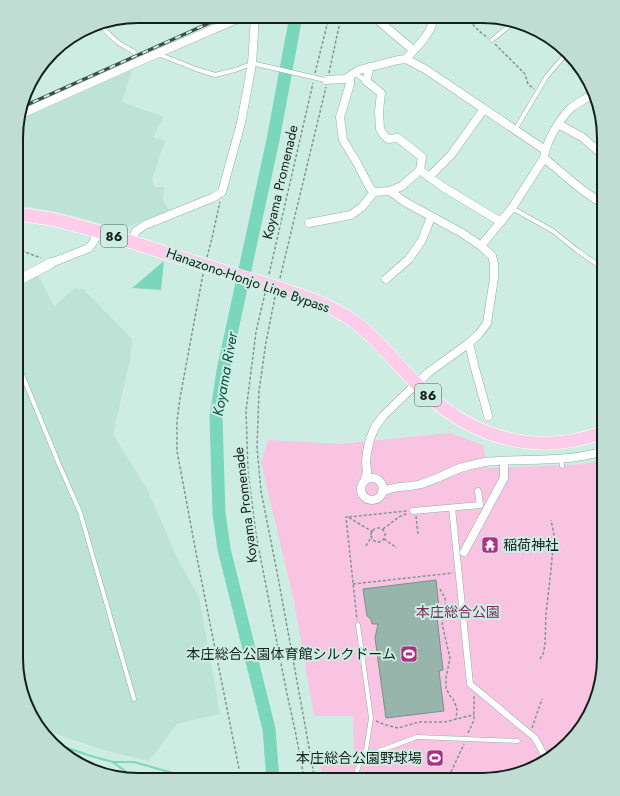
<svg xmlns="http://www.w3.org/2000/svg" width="620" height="796" font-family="Jost,'Noto Sans JP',sans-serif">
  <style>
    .built { fill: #bce3d6 }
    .green { fill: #f9c4e2 }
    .water { fill: #7ad7bb }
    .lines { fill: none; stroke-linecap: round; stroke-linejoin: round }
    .stream { stroke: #7ad7bb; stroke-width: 2 }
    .river { stroke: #7ad7bb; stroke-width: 13 }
    .building { fill: #97b5ab; stroke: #759289 }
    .service-casing { stroke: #92b0a5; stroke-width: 5 }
    .pedestrian-casing { stroke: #92b0a5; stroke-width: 7 }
    .minor-casing { stroke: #92b0a5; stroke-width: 9 }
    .tertiary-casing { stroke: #92b0a5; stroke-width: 11 }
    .primary-casing { stroke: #fff; stroke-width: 14 }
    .path { stroke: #7f968e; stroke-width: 1.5; stroke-dasharray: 3 2; stroke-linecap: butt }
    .service { stroke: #fff; stroke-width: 4 }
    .pedestrian { stroke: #fff; stroke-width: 6 }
    .minor { stroke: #fff; stroke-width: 8 }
    .tertiary { stroke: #fff; stroke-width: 10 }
    .primary { stroke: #fdcdea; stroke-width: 13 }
    .rail-casing { stroke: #3e4e49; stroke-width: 3.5 }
    .rail { stroke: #ceede2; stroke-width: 2; stroke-dasharray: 6; stroke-linecap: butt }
    .service-bridge-casing { stroke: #92b0a5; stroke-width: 5; stroke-linecap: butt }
    .primary-bridge-casing { stroke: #fff; stroke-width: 14; stroke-linecap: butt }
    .service-bridge { stroke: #fff; stroke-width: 4 }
    .primary-bridge { stroke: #fdcdea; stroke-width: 13 }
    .labels { text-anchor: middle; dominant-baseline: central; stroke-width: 4; stroke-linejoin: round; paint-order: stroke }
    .shield { fill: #ceede2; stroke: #4c5e57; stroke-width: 1 }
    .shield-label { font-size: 13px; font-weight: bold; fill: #14201c }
    .street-label { font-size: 14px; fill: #14201c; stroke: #ceede2 }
    .poi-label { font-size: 14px; fill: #14201c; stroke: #ceede2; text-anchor: end }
    .park-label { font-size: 14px; fill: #7b2b60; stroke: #ceede2 }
    .water-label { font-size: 15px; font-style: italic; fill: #005342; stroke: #ceede2 }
    .rim { fill: none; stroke: #14201c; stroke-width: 2 }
  </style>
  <rect width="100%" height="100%" fill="#ceede2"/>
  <!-- built -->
  <path class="built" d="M132,70L122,102L164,117L153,137L165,141L152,179L155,187H164L163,200L169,210L122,229L105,226L80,217L30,207L17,206V121Z
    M38,276L54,306L75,288L83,289L132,339L130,360L113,434L148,491L178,560L199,597L220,714L177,724L149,761L111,752L55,734L34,721L32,719L16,658L17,287Z"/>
  <!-- green -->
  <path class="green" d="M450,433L483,445L487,468L585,464L604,459V666L584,726L543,764L490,780H323L319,762L354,760L353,716H314L294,601L261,462L268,440L341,444Z"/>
  <!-- water -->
  <path class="water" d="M164,261L161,290L132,288Z"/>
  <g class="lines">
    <!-- stream -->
    <path class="stream" d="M56,744L91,756L113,762H134L173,773L184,780
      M114,763L132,776V780"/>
    <!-- river -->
    <path class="river" d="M273,780L269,729L224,549L219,513L216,417L223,371L273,140L296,16"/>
  </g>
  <!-- building -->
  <path class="building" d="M436,580L440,617H437L443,670L439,671L444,711L386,718L375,638L378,624H372L371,619L367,616L363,589Z"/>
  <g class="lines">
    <!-- service casing -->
    <g class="service-casing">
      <path id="service" d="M98,23C105,30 111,37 119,43C129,51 133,47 140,61
        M492,40L509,26L516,24
        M158,54L196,69L215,75L235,70L251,64
        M354,73L366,81
        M587,98L595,102
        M515,130L547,76L566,54
        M512,208L553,231L578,251L604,269
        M17,362L58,462L80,512L134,699
        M561,458L562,466
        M363,757L417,737L518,741
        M70,759L76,762
        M354,780L358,768L366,750L371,718L358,625"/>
    </g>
    <!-- pedestrian casing -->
    <g class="pedestrian-casing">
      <path id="pedestrian" d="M452,508L470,684L535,738L547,760
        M413,511L480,505L478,491"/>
    </g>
    <!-- minor casing -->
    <g class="minor-casing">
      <path id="minor" d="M374,17L413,50
        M406,59C416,47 432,34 434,17
        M370,67L366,81L381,93L379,111L380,129L384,135L388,139L398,138L422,157L420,170
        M350,76V84L340,117L343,140L357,163L370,188L374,192L390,191L405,202L462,233L481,246L492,256L494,263V278L487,323L479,334L469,343L429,372L416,384L384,415L375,427L370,439L367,452L366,462L367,472L364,482
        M325,80L345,79L359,70L398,60L406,59L425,69L545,150
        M19,115L140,61L244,16
        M558,124L582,137L604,156
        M544,158L581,189L604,205
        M429,177L451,155L484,109
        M390,191L402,186L420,170L443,187L501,222
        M309,223L351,215L362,207L374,192
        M131,242L136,231L145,225L212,198L222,192L241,123L252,64L255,16
        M481,246L512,208L544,158C546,141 559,120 571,108C577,103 586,99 592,94
        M51,263L89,248L94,241L97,231
        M386,279L409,259L422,240L431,217
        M469,343L474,365L485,404L488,416
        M361 489a11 11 0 1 1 22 0a11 11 0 1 1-22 0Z
        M382,492C394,485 408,488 421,484C433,481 444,475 455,470C464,466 475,464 485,462C524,458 566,463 604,451
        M464,552L504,478V461"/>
    </g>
    <!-- tertiary casing -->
    <g class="tertiary-casing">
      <path id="tertiary" d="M17,281L51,263"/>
    </g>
    <!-- primary casing -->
    <g class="primary-casing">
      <path id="primary" d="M17,214L52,219L97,231L210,267
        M276,287C303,296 332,305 356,323C383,344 402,371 427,394C476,440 540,456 604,432"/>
    </g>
    <!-- path -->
    <path class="path" d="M466,17L479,31L488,38
      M495,44L525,74L528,84L534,89
      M315,73L329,17
      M329,73L341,17
      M17,249L41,258
      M207,257L212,238L220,202
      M203,274L180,398L177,421V451L197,558L239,769
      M269,274L313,83
      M280,278L326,87
      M265,293L256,332L246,411L248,472L256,534L286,689L295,730L303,772V780
      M275,297L266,342L259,391L257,447L261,491L278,577L315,780
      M416,516L418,534
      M348,517H346L357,620
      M371 535a7 7 0 1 1 14 0a7 7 0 1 1-14 0Z
      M383,529L399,517L408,513
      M373,532L348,517L407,511
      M384,539L397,548
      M366,546L372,536
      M353,584L453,573
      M440,589L445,598L446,608L445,617L442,624L450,658L446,678V688L450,696L453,699L456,706L457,710L456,719
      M540,659L543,654L545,645L546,614L551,570L554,535L551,520
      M376,721L386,725L398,728L419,722H445L468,716L474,715
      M532,728L542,699
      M468,733L474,720V694
      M451,772L464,744"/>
    <!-- service -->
    <use href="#service" class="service"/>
    <!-- pedestrian -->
    <use href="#pedestrian" class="pedestrian"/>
    <!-- minor -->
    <use href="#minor" class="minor"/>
    <!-- tertiary -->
    <use href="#tertiary" class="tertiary"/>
    <!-- primary -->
    <use href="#primary" class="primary"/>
    <!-- rail casing -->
    <g class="rail-casing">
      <path id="rail" d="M22,107L225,16"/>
    </g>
    <!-- rail -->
    <use href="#rail" class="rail"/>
    <!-- service-bridge casing -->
    <g class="service-bridge-casing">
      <path id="service-bridge" d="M256,64L325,80"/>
    </g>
    <!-- primary-bridge casing -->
    <g class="primary-bridge-casing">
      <path id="primary-bridge" d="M210,267L276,287"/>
    </g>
    <!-- service-bridge -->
    <use href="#service-bridge" class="service-bridge"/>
    <!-- primary-bridge -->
    <use href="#primary-bridge" class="primary-bridge"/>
  </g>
  <!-- icons -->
  <defs>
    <g id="temple-square" transform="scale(0.9)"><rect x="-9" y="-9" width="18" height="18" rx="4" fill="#ab3184" stroke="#ceede2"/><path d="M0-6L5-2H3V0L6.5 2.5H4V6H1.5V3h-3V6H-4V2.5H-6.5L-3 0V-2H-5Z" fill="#fff"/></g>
    <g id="stadium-square" transform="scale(0.9)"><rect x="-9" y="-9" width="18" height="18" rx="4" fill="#ab3184" stroke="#ceede2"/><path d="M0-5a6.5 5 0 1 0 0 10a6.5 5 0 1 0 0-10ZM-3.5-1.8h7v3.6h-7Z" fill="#fff"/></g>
  </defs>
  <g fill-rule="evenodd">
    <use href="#temple-square" x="490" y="545"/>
    <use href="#stadium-square" x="409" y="654"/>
    <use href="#stadium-square" x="435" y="758"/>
  </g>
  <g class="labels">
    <!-- shield labels -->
    <g class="shield">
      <rect x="101" y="225" width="26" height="22" rx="3"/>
      <rect x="415" y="384" width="26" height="22" rx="3"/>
    </g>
    <g class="shield-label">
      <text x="114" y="236">86</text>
      <text x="428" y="395">86</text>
    </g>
    <!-- street labels -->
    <g class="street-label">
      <text transform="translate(280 182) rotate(-77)">Koyama Promenade</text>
      <text transform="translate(248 280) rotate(19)">Hanazono-Honjo Line Bypass</text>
      <text transform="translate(245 505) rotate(-97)">Koyama Promenade</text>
    </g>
    <!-- poi labels -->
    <g class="poi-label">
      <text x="503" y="545" text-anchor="start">稲荷神社</text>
      <text x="396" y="654">本庄総合公園体育館シルクドーム</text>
      <text x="422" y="758">本庄総合公園野球場</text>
    </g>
    <!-- park labels -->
    <g class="park-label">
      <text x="458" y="612">本庄総合公園</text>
    </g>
    <!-- water labels -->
    <g class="water-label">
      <text transform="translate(225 374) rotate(-80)">Koyama River</text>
    </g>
  </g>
  <!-- crop -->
  <path d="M0 0H620V796H0ZM138 23H482A115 115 0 0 1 597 138V658A115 115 0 0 1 482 773H138A115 115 0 0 1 23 658V138A115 115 0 0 1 138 23Z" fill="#bfddd2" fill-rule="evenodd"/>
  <path class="rim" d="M138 23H482A115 115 0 0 1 597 138V658A115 115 0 0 1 482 773H138A115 115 0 0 1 23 658V138A115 115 0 0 1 138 23Z"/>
</svg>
